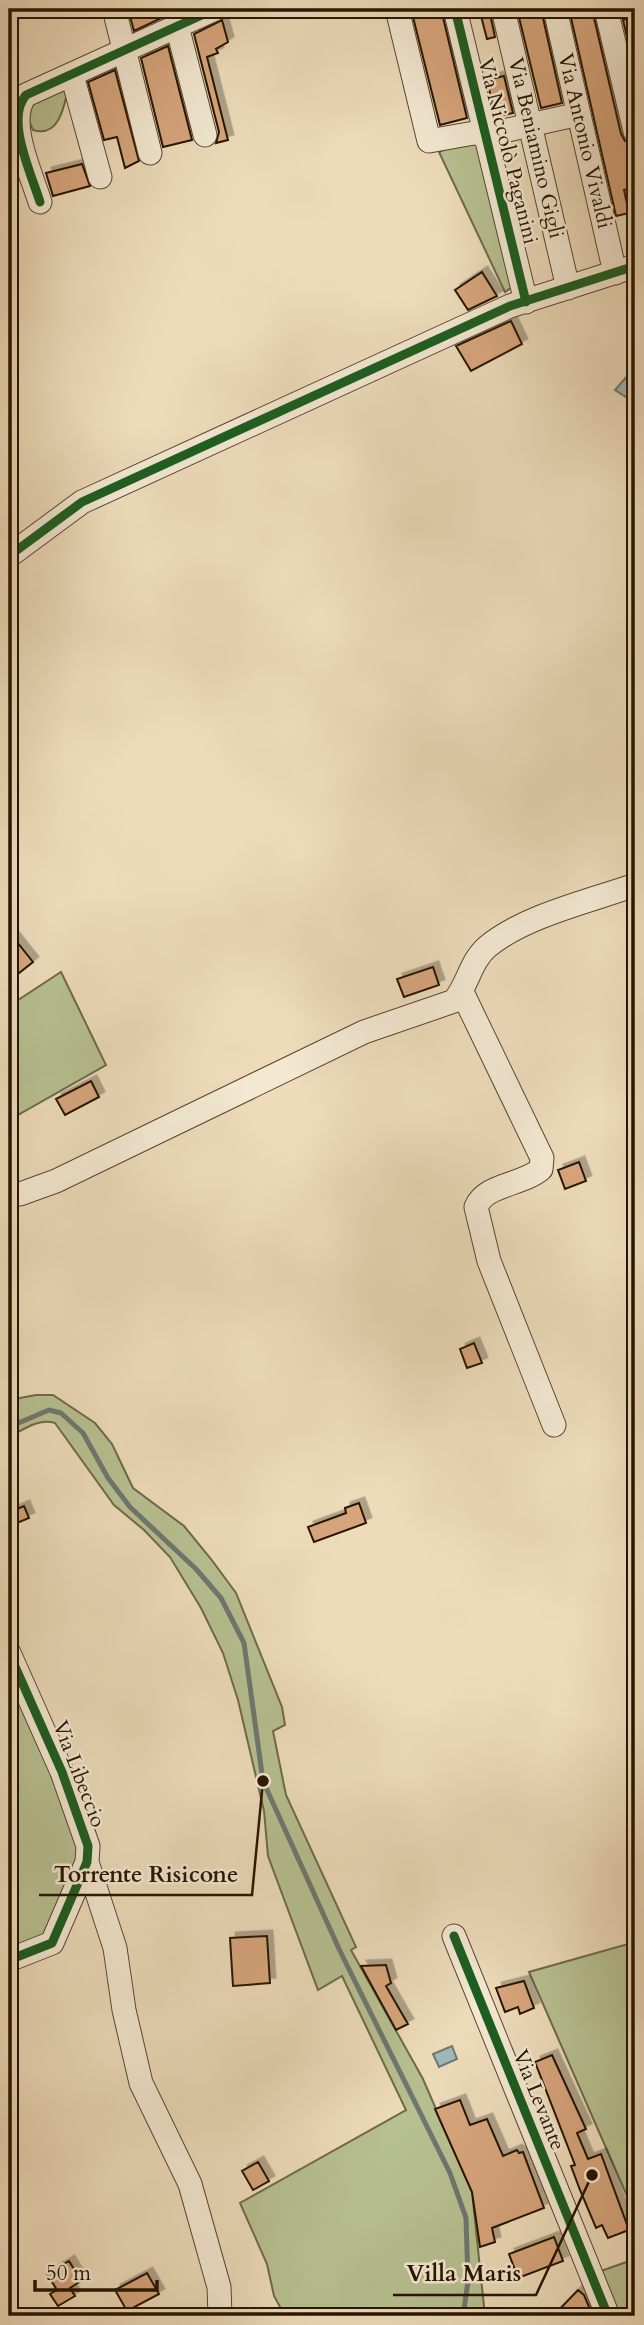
<svg xmlns="http://www.w3.org/2000/svg" width="644" height="2325" font-family="Cardo,serif">
  <style>
    .green { fill: #b7c091; stroke: #6e6a48; stroke-width: 2 }
    .water { fill: #9eb8bb; stroke: #6e7770; stroke-width: 2 }
    .lines { fill: none; stroke-linecap: round; stroke-linejoin: round }
    .stream { stroke: #6e7770; stroke-width: 5 }
    .building { fill: #d7a57c; stroke: #261500; stroke-width: 2; filter: url(#shadow) }
    .minor-casing { stroke: #58462e; stroke-width: 25 }
    .minor { stroke: #f3e8d2; stroke-width: 23 }
    .cycleway-casing { stroke: #f3e8d2; stroke-width: 13 }
    .cycleway { stroke: #1b5e20; stroke-width: 9 }
    .labels { text-anchor: middle; dominant-baseline: central; stroke-width: 5; stroke-linejoin: round; paint-order: stroke }
    .street-label { font-size: 21px; fill: #261500; stroke: #f3e8d2 }
    .leader { fill: none; stroke: #261500; stroke-width: 2.5 }
    .callout-dot { fill: #261500; stroke: #f3e8d2; stroke-width: 2.5 }
    .callout-label { font-size: 23px; text-anchor: middle; font-weight: bold; fill: #261500; stroke: #f3e8d2; stroke-width: 5; stroke-linejoin: round; paint-order: stroke }
  </style>
  <defs>
    <filter id="shadow"><feDropShadow dx="5.5" dy="-5.5" stdDeviation="0" flood-color="#0004"/></filter>
  </defs>
  <rect width="100%" height="100%" fill="#eddbba"/>
  <filter id="stains"><feTurbulence type="fractalNoise" baseFrequency=".00286" numOctaves="4"/><feColorMatrix values="0 0 0 0 .2 0 0 0 0 .09 0 0 0 0 .02 0 0 0 .5 -.17"/></filter>
  <radialGradient id="worn" r=".72"><stop offset=".6" stop-color="#630" stop-opacity="0"/><stop offset="1" stop-color="#630" stop-opacity=".3"/></radialGradient>
  <!-- green -->
  <path class="green" d="M68,89C64,107 59,138 33,130L28,119L30,100Z
    M459,144H479L512,287L505,292L439,152Z
    M61,972L106,1065L9,1120V1006Z
    M36,1395H53L95,1423L112,1444L133,1488L184,1526L211,1559L236,1593L282,1707L285,1725L273,1731L286,1795L356,1947L351,1950L423,2079L472,2192L485,2316H285L274,2296L267,2264L240,2203L406,2110L342,1976L318,1990L268,1856L264,1811L238,1700L223,1653L201,1608L170,1557L144,1530L114,1505L55,1423C38,1418 23,1430 9,1437V1400Z
    M9,1671L82,1843L53,1930L9,1955Z
    M635,1942V2214L529,1972Z
    M635,2259V2316H617L598,2272Z"/>
  <!-- water -->
  <path class="water" d="M635,367V403L615,390Z
    M452,2046L457,2059L439,2067L433,2054Z"/>
  <g class="lines">
    <!-- stream -->
    <path class="stream" d="M9,1427L49,1410L61,1413L83,1433L108,1478L130,1507L196,1569L221,1598L244,1643L263,1781L340,1951L450,2173L466,2218L468,2281L463,2316"/>
  </g>
  <!-- building -->
  <path class="building" d="M128,9H170L172,13L134,31Z
    M411,9H441L467,118L440,125Z
    M517,9H541L562,103L541,108Z
    M569,9H592L621,134L625,141L635,145L629,146L635,187L624,190L629,213L616,216Z
    M490,14L495,37L487,39L481,16Z
    M635,17V72L623,20Z
    M222,20L228,42L216,49L218,53L207,57L228,140L216,143L219,132L194,34Z
    M168,46L192,140L163,147L141,58Z
    M115,70L139,161L125,168L117,137L104,140L88,82Z
    M504,76L513,113L499,116L494,112L487,80Z
    M82,164L90,186L53,196L46,173Z
    M482,272L497,296L468,310L455,290Z
    M511,321L522,344L471,371L456,346Z
    M9,932L33,962L9,981Z
    M433,967L439,985L404,997L397,979Z
    M91,1081L99,1097L65,1115L56,1099Z
    M579,1162L586,1181L565,1189L558,1170Z
    M474,1343L482,1363L467,1368L460,1349Z
    M359,1503L366,1523L314,1542L308,1527L346,1513L345,1508Z
    M24,1506L29,1518L17,1523L12,1511Z
    M267,1936L270,1983L233,1986L230,1938Z
    M386,1965L391,1983L386,1986L408,2024L396,2030L361,1966Z
    M524,1981L534,2008L520,2014L518,2007L505,2012L496,1988Z
    M552,2055L586,2129L577,2133L588,2159L601,2154L629,2230L608,2238L602,2225L596,2228L580,2190L571,2166L575,2165L535,2062Z
    M460,2100L470,2125L487,2119L503,2156L517,2150L519,2153L523,2152L544,2208L492,2228L495,2242L480,2247L472,2192L435,2109Z
    M258,2162L269,2181L253,2190L242,2171Z
    M554,2237L563,2261L518,2278L509,2254Z
    M69,2261L81,2281L70,2288L75,2296L58,2306L50,2294L57,2290L47,2274Z
    M147,2273L159,2294L127,2311L115,2290Z
    M578,2290L584,2295L593,2316H553Z"/>
  <g class="lines">
    <!-- minor casing -->
    <g class="minor-casing">
      <path id="minor" d="M114,9L150,153
        M397,9L429,141L474,133L486,135L579,114
        M455,9L526,302
        M503,9L568,288
        M555,9L615,273
        M606,9L635,131
        M177,26L205,135
        M72,75L100,177
        M40,202C31,173 5,119 26,95L215,9
        M9,556L82,502L510,306L635,266
        M462,992L542,1158L541,1169C523,1185 485,1184 476,1207L489,1261L554,1425
        M9,1194H20L56,1181L364,1032L454,1001C468,985 470,962 487,947C524,916 590,901 635,885
        M9,1653L62,1772L88,1846L87,1862L52,1943L9,1960
        M87,1862L115,1948L124,2010L141,2083L190,2184L219,2287L220,2316
        M454,1936L608,2316"/>
    </g>
    <!-- minor -->
    <use href="#minor" class="minor"/>
    <!-- cycleway casing -->
    <g class="cycleway-casing">
      <path id="cycleway" d="M455,9L526,302
        M40,202C31,173 5,119 26,95L215,9
        M9,556L82,502L510,306L635,266
        M9,1653L62,1772L88,1846L87,1862L52,1943L9,1960
        M454,1936L608,2316"/>
    </g>
    <!-- cycleway -->
    <use href="#cycleway" class="cycleway"/>
  </g>
  <g class="labels">
    <!-- street labels -->
    <g class="street-label">
      <text transform="translate(585 141) rotate(77)">Via Antonio Vivaldi</text>
      <text transform="translate(536 148) rotate(77)">Via Beniamino Gigli</text>
      <text transform="translate(508 151) rotate(76)">Via Niccolò Paganini</text>
      <text transform="translate(79 1774) rotate(69)">Via Libeccio</text>
      <text transform="translate(539 2100) rotate(68)">Via Levante</text>
    </g>
  </g>
  <!-- callouts -->
  <path class="leader" d="M263 1781L252 1895H39M592 2175L536 2295H393"/>
  <g class="callout-dot">
    <circle cx="263" cy="1781" r="7"/>
    <circle cx="592" cy="2175" r="7"/>
  </g>
  <g class="callout-label">
    <text x="146" y="1882">Torrente Risicone</text>
    <text x="464" y="2281">Villa Maris</text>
  </g>
  <!-- margin -->
  <rect width="644" height="2325" fill="none" stroke="#eddbba" stroke-width="35"/>
  <rect x="10" y="10" width="623" height="2304" fill="none" stroke="#261500" stroke-width="3.5"/>
  <rect x="18" y="18" width="609" height="2290" fill="none" stroke="#261500" stroke-width="2"/>
  <!-- scale -->
  <path d="M35 2280v10h122v-10" fill="none" stroke="#261500" stroke-width="3.5"/>
  <text x="46" y="2280" font-size="21" fill="#261500" stroke="#f3e8d2" stroke-width="5" paint-order="stroke">50 m</text>
  <rect width="100%" height="100%" filter="url(#stains)"/>
  <rect width="100%" height="100%" fill="url(#worn)"/>
</svg>
